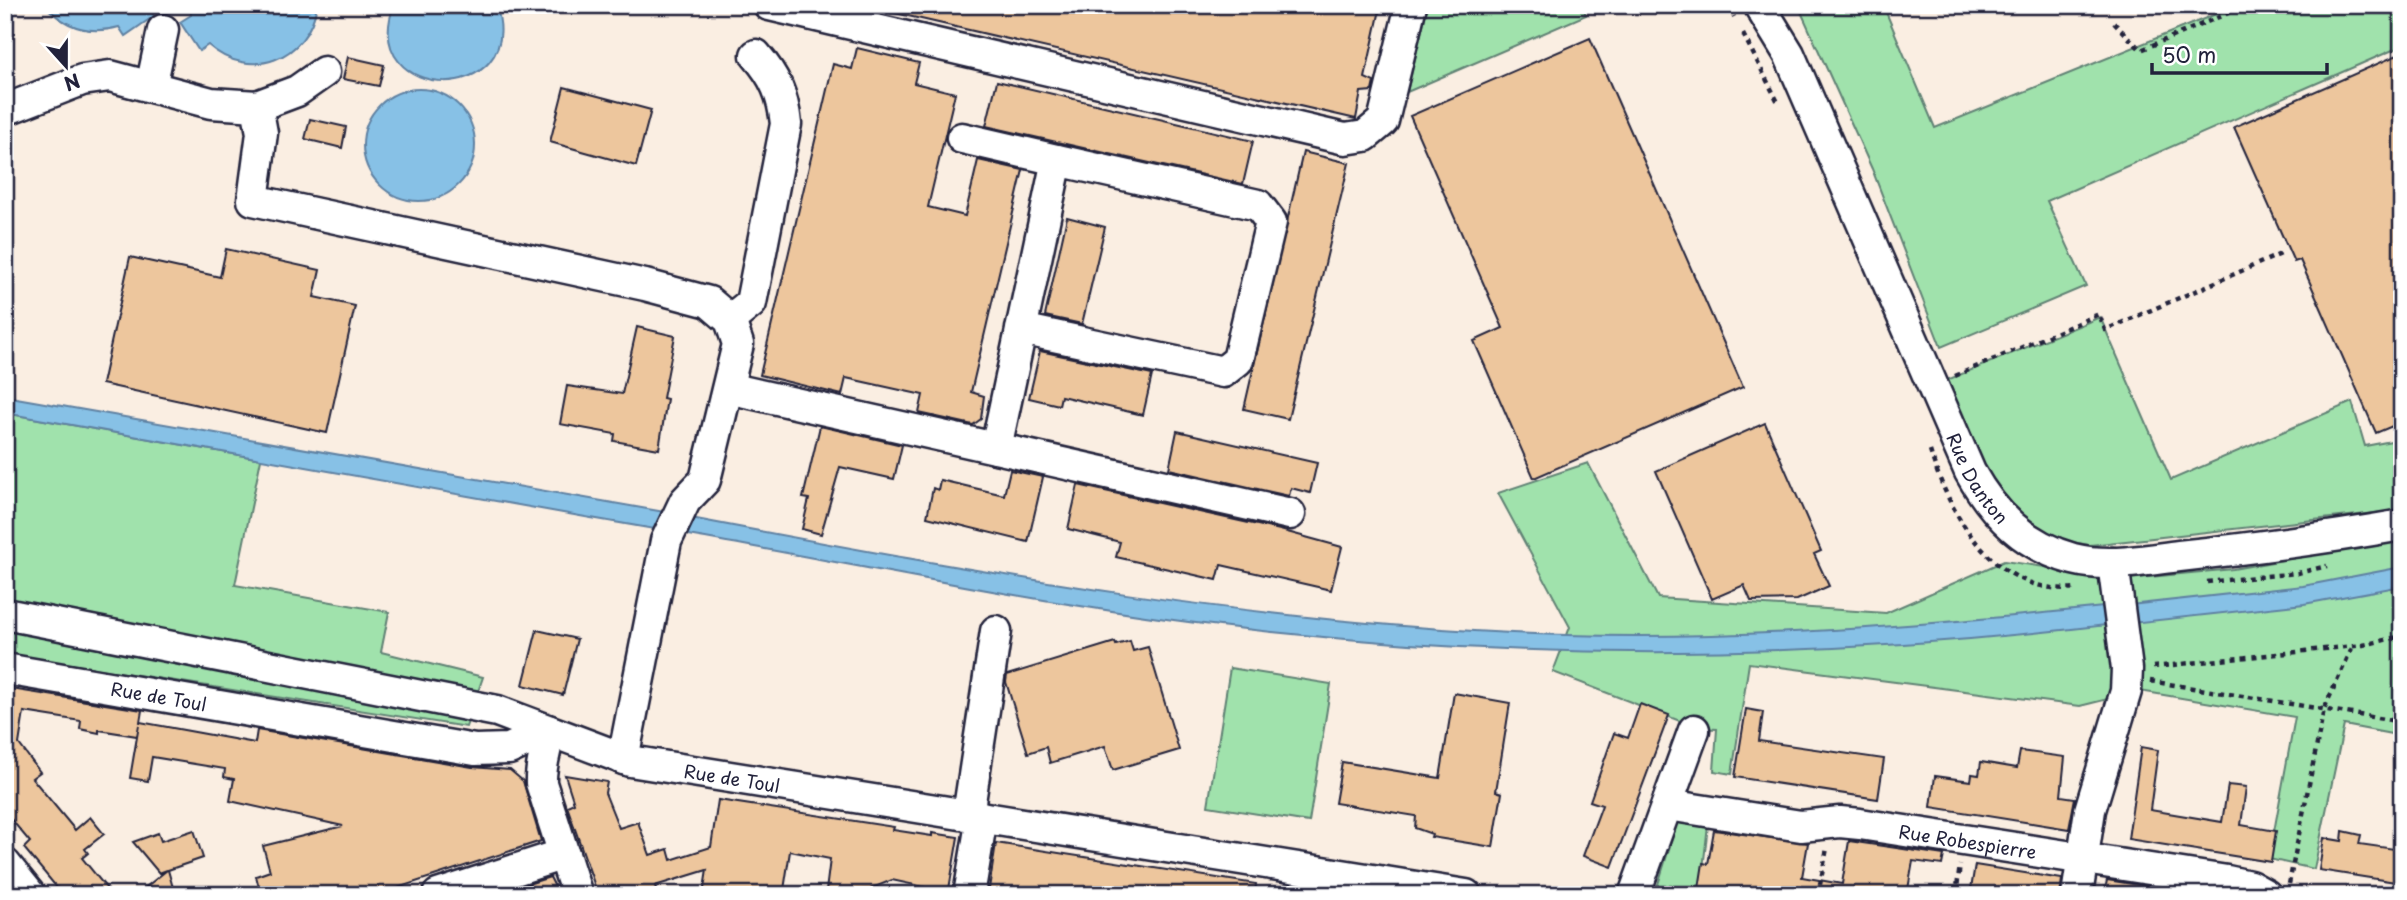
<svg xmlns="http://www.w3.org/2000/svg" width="2407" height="900" font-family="'Playpen Sans',sans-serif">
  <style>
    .green { fill: #a0e2ac; stroke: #618274; stroke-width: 2 }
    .water { fill: #87c1e6; stroke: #5f81a2; stroke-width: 2 }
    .building { fill: #edc69d; stroke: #22223b; stroke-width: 2 }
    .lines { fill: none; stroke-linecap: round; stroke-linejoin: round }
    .minor-casing { stroke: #22223b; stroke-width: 35 }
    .path { stroke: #22223b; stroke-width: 4.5; stroke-dasharray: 5 5; stroke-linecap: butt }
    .minor { stroke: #fff; stroke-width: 30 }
    .labels { text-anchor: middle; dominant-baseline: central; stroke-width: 6; stroke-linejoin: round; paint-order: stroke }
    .street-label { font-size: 18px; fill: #22223b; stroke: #fff }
  </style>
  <rect width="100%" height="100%" fill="#faeee2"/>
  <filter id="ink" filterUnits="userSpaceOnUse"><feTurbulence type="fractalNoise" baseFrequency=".0143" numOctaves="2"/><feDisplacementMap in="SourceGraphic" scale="14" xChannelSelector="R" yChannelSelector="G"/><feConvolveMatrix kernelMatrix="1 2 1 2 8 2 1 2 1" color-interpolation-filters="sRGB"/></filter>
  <g filter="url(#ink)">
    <!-- green -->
    <path class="green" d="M1428,5H1582L1586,15L1407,92Z
      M1798,5H1883L1935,128L2238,5H2402V46L2047,201L2086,286L1941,347L1872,169Z
      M2100,317L2171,480L2352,402L2365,446L2402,439V510L2090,545L2052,539L1998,497L1947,380Z
      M5,413L261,459L235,585L389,612L381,652L483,677L466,727L5,654Z
      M1588,463L1658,598L1886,613L2004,561L2128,579L2233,569L2402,539V736L2344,725L2314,869L2269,859L2295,717L2140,691L2080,706L1749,663L1732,774L1714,771L1717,729L1698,728L1553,672L1570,627L1498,493Z
      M1230,668L1331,684L1309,822L1208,806Z
      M1678,820L1708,825L1700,895L1655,894Z"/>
    <!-- water -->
    <path class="water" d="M45,5H148L154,16L125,36L119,27C90,35 65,28 45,5Z
      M190,5H317C308,60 250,82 208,45L199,51L180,22L191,15Z
      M394,5H496C530,107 357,106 394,5Z
      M363 145a56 56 0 1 1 112 0a56 56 0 1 1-112 0Z
      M5,396L676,514L672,532L591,518L5,413Z
      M691,518C980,573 1273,627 1567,635C1750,640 1932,625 2113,606L2115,624C1835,658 1553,662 1272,632C1076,612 882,569 688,535Z
      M2402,567V586L2304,604L2132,623L2130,605L2303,586Z"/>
    <!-- building -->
    <path class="building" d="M896,5H1381L1365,78L1374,82L1372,91L1361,92L1356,119L895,13Z
      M1590,38L1743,387L1534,478L1474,341L1503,328L1410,116Z
      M857,48L919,63L914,83L955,93L928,207L965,216L978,160L1023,170L971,392L984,396L981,419L973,425L919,413L923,395L846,378L842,395L760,375L833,64L852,69Z
      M2402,53V422L2376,433L2300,260L2294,262L2234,127Z
      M348,57L384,65L379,86L343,79Z
      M997,81L1253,141L1243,184L986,126Z
      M564,87L651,110L636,166L550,142Z
      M310,119L346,127L342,148L305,139Z
      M1303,152L1349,163L1288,419L1244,409Z
      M1067,217L1105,227L1082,324L1045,316Z
      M226,249L320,270L314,297L355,306L327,433L102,384L130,257L220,277Z
      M637,327L675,336L663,398L667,399L659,449L614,441L615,434L560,424L567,386L622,394Z
      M1040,351L1152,375L1143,415L1061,396L1059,405L1029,398Z
      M1765,423L1821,551L1814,554L1829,586L1797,600L1751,601L1744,585L1712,599L1656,471Z
      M820,426L902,445L894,479L840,467L821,534L802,529L809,499L803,498Z
      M1177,431L1317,463L1310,493L1291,488L1289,496L1169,469Z
      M1010,470L1043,477L1028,542L927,517L933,488L938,490L940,480L1004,495Z
      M1078,485L1280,530L1342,547L1331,590L1221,565L1217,580L1116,557L1120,542L1068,529Z
      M537,630L577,639L563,695L523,685Z
      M1130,641L1133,651L1148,647L1179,750L1113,770L1105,746L1050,763L1046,747L1028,753L1006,682L1007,675L1115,642L1116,645Z
      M5,688L142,710L140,722L255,743L257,730L472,767L510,770L523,781L541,841L376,895H261L256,876L270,871L263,846L343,826L230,801L234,779L224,777L225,769L152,757L148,781L130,778L139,725L137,736L99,730V733L80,729L81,721L24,712L19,744L40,772L32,778L75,830L90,817L104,834L85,849L88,853L82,858L112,895H63L24,848L30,842L5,812Z
      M1454,693L1510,703L1496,791L1502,793L1493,847L1431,837L1432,834L1415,828L1416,816L1335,803L1342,762L1440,778Z
      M1640,704L1669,715L1612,867L1583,856L1602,805L1590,801L1614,733L1628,738Z
      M1746,709L1763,712L1759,741L1884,759L1878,799L1735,777Z
      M2141,747L2158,750L2150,810L2222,822L2228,785L2246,787L2241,825L2276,831L2271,862L2128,839Z
      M2020,751L2065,757L2061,796L2075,798L2069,829L1931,807L1935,776L1971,781L1972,774L1979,775L1981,762L2017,768Z
      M565,775L607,782L605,793L619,828L638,822L650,855L668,849L671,860L711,847L718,800L894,827L893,830L932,836V833L958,837L948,895H923L924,887L892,880L870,889L826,891L830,859L790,851L784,890L760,895H703L707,870L655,886L658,895H598L567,806L574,803Z
      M194,830L203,858L168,870L175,895H136L167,870L159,873L133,842L158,833L161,841Z
      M1714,830L1808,843L1802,877L1842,884L1849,841L1944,855L1942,865L1913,861L1907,895H1698L1703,863L1708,864Z
      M2343,831L2361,835L2359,844L2402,850V883L2319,870L2324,838L2342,841Z
      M996,843L1256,884L1255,895H988Z
      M1975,865L2062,879L2060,895L2015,891V895H1970Z
      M550,877L559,895H500V893Z
      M2107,880L2176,891V895H2104Z"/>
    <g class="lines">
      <!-- minor casing -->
      <g class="minor-casing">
        <g id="minor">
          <path d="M769,5L1345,139L1365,136L1383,121L1411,5"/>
          <path id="s1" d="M1759,5L1789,54L1970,472C1994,515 2025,546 2073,559C2108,568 2145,560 2179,556C2254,548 2328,538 2402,525"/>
          <path d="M151,87L163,30"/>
          <path d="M257,106L297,91L324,72"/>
          <path d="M5,110L82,80L110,76L211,103L257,106L262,133L253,200L645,285L709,302L730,320L738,344L705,480L685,501L666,541L623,759"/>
          <path d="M962,138L1057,160"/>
          <path d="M730,320L751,303L786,124C783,95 775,77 756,55"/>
          <path d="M728,388L1290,514"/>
          <path d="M996,448L1057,160L1258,205L1271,222L1238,360L1223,372L1021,329"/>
          <path id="s2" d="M5,614L497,711L630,761L1466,895"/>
          <path id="s3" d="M5,669L475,750L509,749L549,731"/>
          <path d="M549,731C547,749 540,764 541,783L577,895"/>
          <path id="s4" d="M1668,805L1801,826L1840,822L1860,824L2227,881L2250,886L2266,895"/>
          <path d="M968,815L996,631"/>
          <path d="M5,864L30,895"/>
          <path d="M438,895L564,854"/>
          <path d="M969,895L982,817"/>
          <path d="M1634,895L1694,730"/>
          <path d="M2077,895L2090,810L2126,691L2127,669L2113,563"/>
        </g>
      </g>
      <!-- path -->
      <path class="path" d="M1717,5L1731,7
        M1729,7L1734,17
        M2114,23L2141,50L2247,5
        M1743,34L1779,104
        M1955,376L2099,314L2105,330L2283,253
        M1930,451C1950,516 1996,597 2076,588
        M2207,582L2298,573L2327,566
        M2153,667L2363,645L2402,636
        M2150,681L2402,722
        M2289,884L2324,709L2353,646
        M1818,895L1827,848
        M1956,895L1960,865"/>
      <!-- minor -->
      <use href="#minor" class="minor"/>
    </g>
  </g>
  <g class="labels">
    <!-- street labels -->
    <g class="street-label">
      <text stroke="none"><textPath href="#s1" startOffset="522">Rue Danton</textPath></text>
      <text stroke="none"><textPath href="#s3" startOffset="156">Rue de Toul</textPath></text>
      <text stroke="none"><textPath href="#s2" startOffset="747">Rue de Toul</textPath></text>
      <text stroke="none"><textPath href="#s4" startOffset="303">Rue Robespierre</textPath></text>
    </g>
  </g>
  <!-- margin -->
  <rect width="2407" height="900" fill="none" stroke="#fff" stroke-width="28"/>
  <rect x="14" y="14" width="2379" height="872" fill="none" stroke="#22223b" stroke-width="2.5" filter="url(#ink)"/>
  <!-- north arrow -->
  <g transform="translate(66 66) rotate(159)" stroke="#ffffff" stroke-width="5" paint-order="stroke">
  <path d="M0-5L12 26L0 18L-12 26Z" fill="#22223b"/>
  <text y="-10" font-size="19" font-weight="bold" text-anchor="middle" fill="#22223b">N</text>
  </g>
  <!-- scale -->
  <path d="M2152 63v10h175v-10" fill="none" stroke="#22223b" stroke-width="3.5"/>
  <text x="2162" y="63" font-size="21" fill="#22223b" stroke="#ffffff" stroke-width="5" paint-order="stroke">50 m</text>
</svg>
